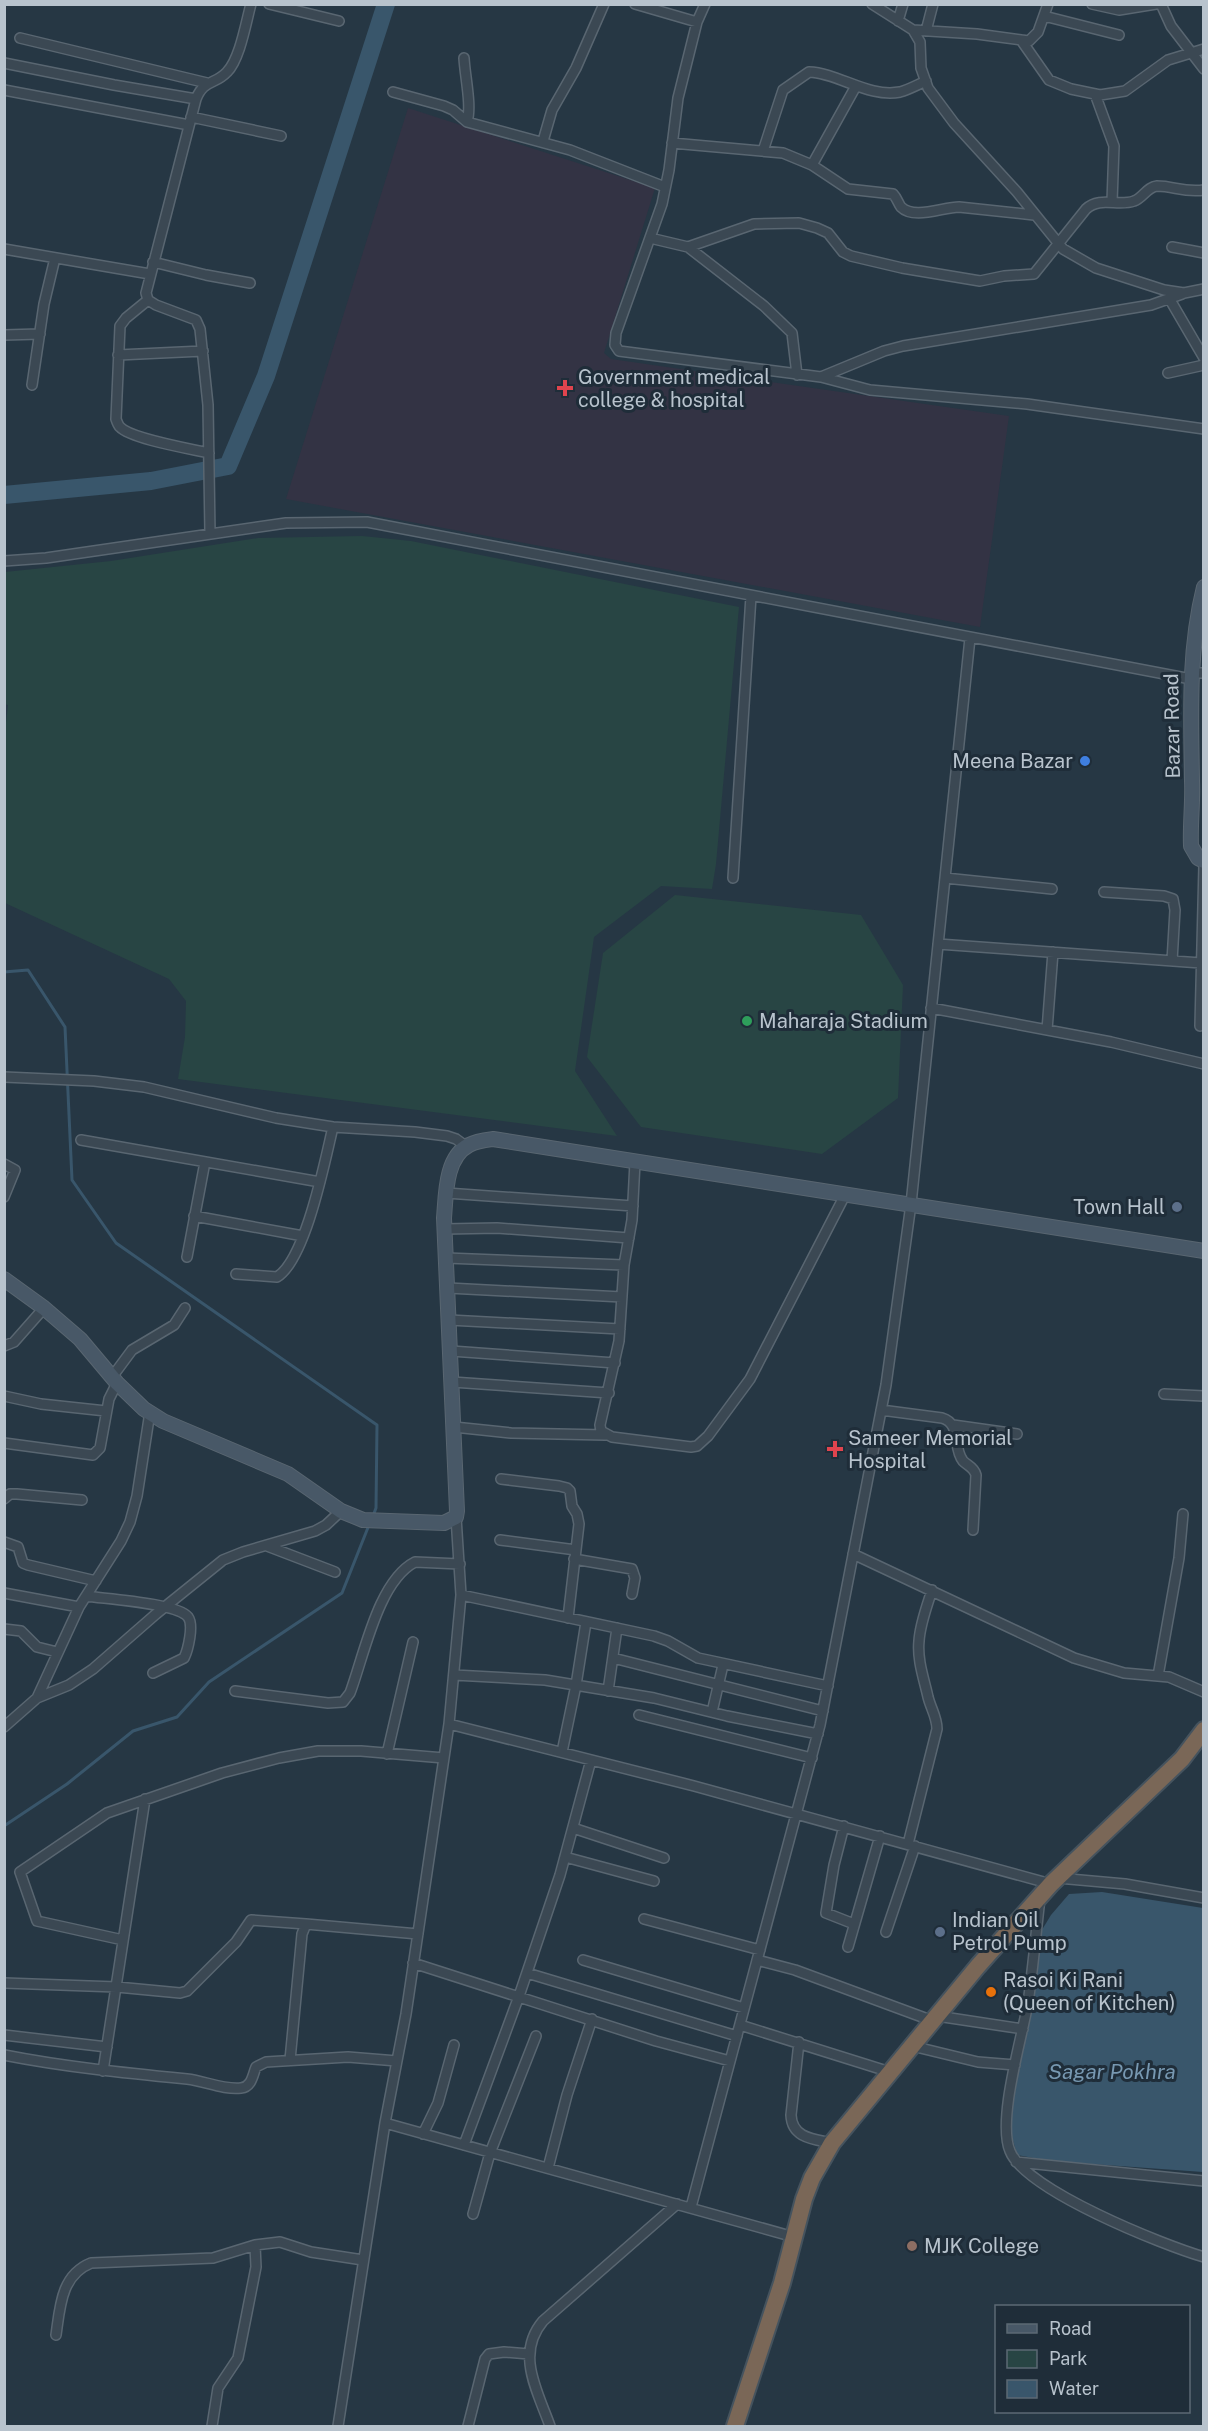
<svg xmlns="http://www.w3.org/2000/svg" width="1208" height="2431" font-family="'Public Sans',sans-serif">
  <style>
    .medical { fill: #334 }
    .green { fill: #284544 }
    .water { fill: #39566b }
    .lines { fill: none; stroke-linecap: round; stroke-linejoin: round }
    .stream { stroke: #39566b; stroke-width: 3 }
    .river { stroke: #39566b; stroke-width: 18 }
    .street-casing { stroke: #596671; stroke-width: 12 }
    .secondary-casing { stroke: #596671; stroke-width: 16 }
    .highway-casing { stroke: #45535e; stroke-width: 20 }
    .street { stroke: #3b4853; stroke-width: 9 }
    .secondary { stroke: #485867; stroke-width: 14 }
    .highway { stroke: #7a6757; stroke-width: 16 }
    .health-dot { fill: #e0444e; stroke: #1f2d39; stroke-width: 2 }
    .shop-dot { fill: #3f7fe0; stroke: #1f2d39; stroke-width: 2 }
    .leisure-dot { fill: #2e9e5b; stroke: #1f2d39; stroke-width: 2 }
    .service-dot { fill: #5c6f8a; stroke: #1f2d39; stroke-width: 2 }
    .food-dot { fill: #e8710a; stroke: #1f2d39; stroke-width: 2 }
    .education-dot { fill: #8d6e63; stroke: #1f2d39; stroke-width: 2 }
    .labels { text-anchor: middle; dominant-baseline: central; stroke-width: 6; stroke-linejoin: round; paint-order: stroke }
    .poi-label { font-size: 20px; fill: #b8c3cd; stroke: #1f2d39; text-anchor: start }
    .street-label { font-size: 20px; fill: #b8c3cd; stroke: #1f2d39 }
    .water-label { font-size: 21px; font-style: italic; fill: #7798b1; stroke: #1f2d39 }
  </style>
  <rect width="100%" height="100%" fill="#263744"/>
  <!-- medical -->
  <path class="medical" d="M408,108L655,188L604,353L611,359L1009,416L980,627L286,499Z"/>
  <!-- green -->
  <path class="green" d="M362,536L411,541L739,607L716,864L712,889L661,886L594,937L575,1071L617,1136L178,1079L185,1037L186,1001L169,979L5,903L4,739L8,705L4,704L5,572L111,561L258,538Z
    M675,895L861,915L903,985L898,1098L822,1154L641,1127L587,1057L603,953Z"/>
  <!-- water -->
  <path class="water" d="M1102,1892L1203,1908V2172L1050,2161L1017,2155L1011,2133L1013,2093L1040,1933L1051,1915L1069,1894Z"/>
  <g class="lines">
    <!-- stream -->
    <path class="stream" d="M4,972L28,970L65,1027L72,1180L116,1243L377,1425L376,1508L373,1516
      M4,1826L67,1784L133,1731L177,1717L209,1682L342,1593L369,1525"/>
    <!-- river -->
    <path class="river" d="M4,495L151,481L228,466L266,376L386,4"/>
    <!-- street casing -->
    <g class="street-casing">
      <path id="street" d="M269,4L339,21
        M635,4L697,22
        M705,4L697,22L678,98L669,170L662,204L616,333L615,345L619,351L821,377L870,390L1027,404L1204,429
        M872,4L913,30L920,42L921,68L928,88L954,123L1017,192L1063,249L1096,268L1164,290L1184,293L1204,289
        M1092,4L1119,10L1156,4
        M1161,4L1171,26L1204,69
        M1044,16L1119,35
        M898,21L903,4
        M913,30L977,34L1029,41L1038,32L1048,4
        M926,31L933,4
        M20,38L207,83
        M1021,40L1049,80L1071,89L1100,95L1125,91L1168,60L1204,49
        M464,58C465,77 472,106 467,122
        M4,63L114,85L196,99
        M4,90L189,125
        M393,92L444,106L453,110L467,122L570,150L665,187
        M1095,94L1114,146L1112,202
        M191,117L281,136
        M543,141L552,110L576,68L604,4
        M672,143L783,153L812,165L848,189L893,194C897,198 898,203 901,207C914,220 943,207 959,207L1034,215
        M763,151L783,90L809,72C839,73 868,98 900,92C908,90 917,85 926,81
        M812,165L856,86
        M650,238L688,247L754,224L799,223L817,228L828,233L843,252L851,256L902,268L980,281L1004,276L1034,274L1086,209C1100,196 1118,207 1134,201C1143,198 1147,187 1157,186C1174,186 1184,193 1204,190
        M688,247L764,306L792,333L797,375
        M1172,247L1204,253
        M4,249L150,274
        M153,262L206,275L250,283
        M1169,298L1204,358
        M148,300L126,318L120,326L116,419C117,422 118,425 120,427C131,439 192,449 209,453
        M4,335L40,334
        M118,355L203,351
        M1168,373L1204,365
        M821,377L884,351L903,346L1151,305L1182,294
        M32,385L44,304L55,258
        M210,533L208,405L200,329L196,320L156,305L148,300L146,293L196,99C204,79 215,85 227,72C240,59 246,22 251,4
        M4,561L46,558L286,523L367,522L1191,679
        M1191,673H1204
        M733,878L751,596
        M945,878L1052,889
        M1104,892L1164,896L1173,899L1175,910L1172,961
        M938,944L1201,963
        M931,1008L1111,1042L1204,1064
        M1200,1026L1204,865
        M1047,1030L1053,952
        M4,1077L94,1081L144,1087L276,1118L333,1127L415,1132L447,1136L456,1139L467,1147
        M81,1140L320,1182
        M635,1162L632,1220L624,1265L619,1341L600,1425L601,1431L612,1437L691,1447L697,1446L708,1436L750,1379L845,1195
        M4,1164L15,1170L4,1197
        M446,1193L633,1206
        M194,1216L303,1236
        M445,1229L497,1228L629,1238
        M187,1257L205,1162
        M446,1258L624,1265
        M236,1274L277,1277C306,1259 325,1160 333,1127
        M448,1288L622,1297
        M449,1320L620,1329
        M4,1346L14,1342L44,1308
        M451,1351L615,1363
        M112,1377L132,1350L174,1325L185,1308
        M452,1382L609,1393
        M1164,1394L1204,1396
        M4,1396L41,1404L106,1411
        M881,1410L942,1418C962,1424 952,1447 963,1461C968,1466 974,1467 976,1475L973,1530
        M953,1425L1017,1434
        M454,1427L511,1433L605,1435
        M4,1443L93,1455L100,1448L109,1399L117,1383
        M501,1479L559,1486L567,1488L570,1491L572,1506L577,1514L579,1524L568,1618
        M4,1499L10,1494H17L82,1500
        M500,1540L576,1550
        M4,1542L18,1547L23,1563L28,1565L96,1581
        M267,1546L335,1572
        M853,1554L1074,1658L1124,1673L1169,1677L1204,1692
        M574,1559L632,1569L635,1578L632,1594
        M4,1593L79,1607
        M461,1595L654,1636L668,1641L698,1658L828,1686
        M86,1596C106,1599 177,1603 188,1617C194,1625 188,1650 184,1658L153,1673
        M4,1629L21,1631L37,1647L57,1652
        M613,1658L823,1711
        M454,1675L545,1680L654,1698L727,1716L818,1734
        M1158,1676L1179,1558L1183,1514
        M235,1691L328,1703L343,1702L350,1693C364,1656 378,1581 415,1562L460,1564
        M608,1691L617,1628
        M37,1698L69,1685L93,1669L156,1614L223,1560L243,1552L315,1531L326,1525L341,1511
        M712,1712L723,1665
        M639,1715L812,1758
        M449,1724L694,1786L1051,1884
        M4,1727L37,1698L79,1607L121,1541L130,1522L137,1496L150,1412
        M562,1752L576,1685L586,1622
        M387,1754L413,1642
        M844,1826L834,1865L826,1913L854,1924
        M573,1828L664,1858
        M908,1844L937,1729C937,1717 931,1709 928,1697C924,1679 917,1660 919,1641C920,1624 927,1606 932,1590
        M565,1857L654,1881
        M1058,1878L1125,1884L1204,1898
        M1040,1898C1036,1933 1033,1968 1028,2003C1022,2038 997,2120 1010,2151C1025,2190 1163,2245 1204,2257
        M644,1919L760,1950
        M886,1932L915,1846
        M123,1940L37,1921L20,1872L107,1813L222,1773L279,1758L318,1751H361L444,1758
        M848,1947L880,1836
        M583,1960L744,2008
        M757,1960L795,1970L933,2021
        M413,1963L656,2041L730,2061
        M527,1973L737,2036
        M4,1983L117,1987L180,1993L187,1991L236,1942L251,1920L306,1924
        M937,2016L1023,2029
        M740,2025L890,2072
        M4,2035L107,2047
        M799,2042L791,2115C792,2138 813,2139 832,2143
        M912,2046L978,2062L1015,2065
        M4,2055C65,2067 126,2073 187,2079C205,2081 223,2090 241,2088C252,2087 253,2074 256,2067L266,2062L348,2057L397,2061
        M290,2060L302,1934L306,1924L418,1934
        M103,2071L145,1799
        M385,2123L794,2237
        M423,2134L438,2103L454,2045
        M464,2145L519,1996L560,1875L591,1760
        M1016,2162L1204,2181
        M548,2168L567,2095L592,2019
        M691,2207L820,1725L886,1385L911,1204L970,638
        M473,2214L490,2153L536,2036
        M56,2335C60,2307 61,2275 91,2263L213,2258L255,2245L280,2242L311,2252L363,2260
        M212,2426L218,2388L238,2358L256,2267L255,2245
        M338,2426L385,2123L406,2014L449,1724L461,1595L456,1517
        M468,2426L485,2359L489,2354L504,2352L529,2354
        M550,2426C538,2392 515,2354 543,2321L677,2204"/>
    </g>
    <!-- secondary casing -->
    <g class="secondary-casing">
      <path id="secondary" d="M1204,587C1188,651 1191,716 1192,781C1193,803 1190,824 1191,846L1198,858L1204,861
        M4,1279L44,1308L80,1339L117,1383L144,1409L163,1421L288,1474L341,1511L363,1520L444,1523L456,1517L457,1511L444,1218C446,1195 445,1157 469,1145C476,1141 485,1140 493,1139L1204,1251"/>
    </g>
    <!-- highway casing -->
    <g class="highway-casing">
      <path id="highway" d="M735,2426L782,2283L804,2199L812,2178L832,2143L978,1966L1051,1884L1182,1759L1204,1730"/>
    </g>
    <!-- street -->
    <use href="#street" class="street"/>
    <!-- secondary -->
    <use href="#secondary" class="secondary"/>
    <!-- highway -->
    <use href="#highway" class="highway"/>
  </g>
  <!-- markers -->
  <g class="health-dot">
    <path d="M562 379h6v6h6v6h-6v6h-6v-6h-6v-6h6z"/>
    <path d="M832 1440h6v6h6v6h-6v6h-6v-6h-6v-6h6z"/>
  </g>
  <circle class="shop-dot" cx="1085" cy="761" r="6"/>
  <circle class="leisure-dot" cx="747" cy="1021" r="6"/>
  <g class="service-dot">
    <circle cx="1177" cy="1207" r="6"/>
    <circle cx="940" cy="1932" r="6"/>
  </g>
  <circle class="food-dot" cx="991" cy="1992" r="6"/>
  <circle class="education-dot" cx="912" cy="2246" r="6"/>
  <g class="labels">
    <!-- poi labels -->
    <g class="poi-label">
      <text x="578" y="377">Government medical<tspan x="578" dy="23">college &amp; hospital</tspan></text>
      <text x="1073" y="761" text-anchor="end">Meena Bazar</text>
      <text x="759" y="1021">Maharaja Stadium</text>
      <text x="1165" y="1207" text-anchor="end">Town Hall</text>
      <text x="848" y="1438">Sameer Memorial<tspan x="848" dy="23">Hospital</tspan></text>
      <text x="952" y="1920">Indian Oil<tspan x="952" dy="23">Petrol Pump</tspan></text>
      <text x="1003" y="1980">Rasoi Ki Rani<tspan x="1003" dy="23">(Queen of Kitchen)</tspan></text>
      <text x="924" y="2246">MJK College</text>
    </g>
    <!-- street labels -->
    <g class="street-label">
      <text transform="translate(1172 726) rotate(-91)">Bazar Road</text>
    </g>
    <!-- water labels -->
    <g class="water-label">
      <text x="1112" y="2071">Sagar Pokhra</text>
    </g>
  </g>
  <!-- border -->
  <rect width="1208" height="2431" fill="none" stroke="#b8c3cd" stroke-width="12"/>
  <!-- legend -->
  <rect x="995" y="2305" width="195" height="108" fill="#1f2d39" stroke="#5c6974" stroke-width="1.5"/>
  <rect x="1007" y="2324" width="30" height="9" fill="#485867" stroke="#5c6974" stroke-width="1.5"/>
  <text x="1049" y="2335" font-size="18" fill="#b8c3cd">Road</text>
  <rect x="1007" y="2350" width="30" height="18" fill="#284544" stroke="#5c6974" stroke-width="1.5"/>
  <text x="1049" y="2365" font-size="18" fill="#b8c3cd">Park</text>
  <rect x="1007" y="2380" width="30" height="18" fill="#39566b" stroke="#5c6974" stroke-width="1.5"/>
  <text x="1049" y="2395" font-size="18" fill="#b8c3cd">Water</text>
</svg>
